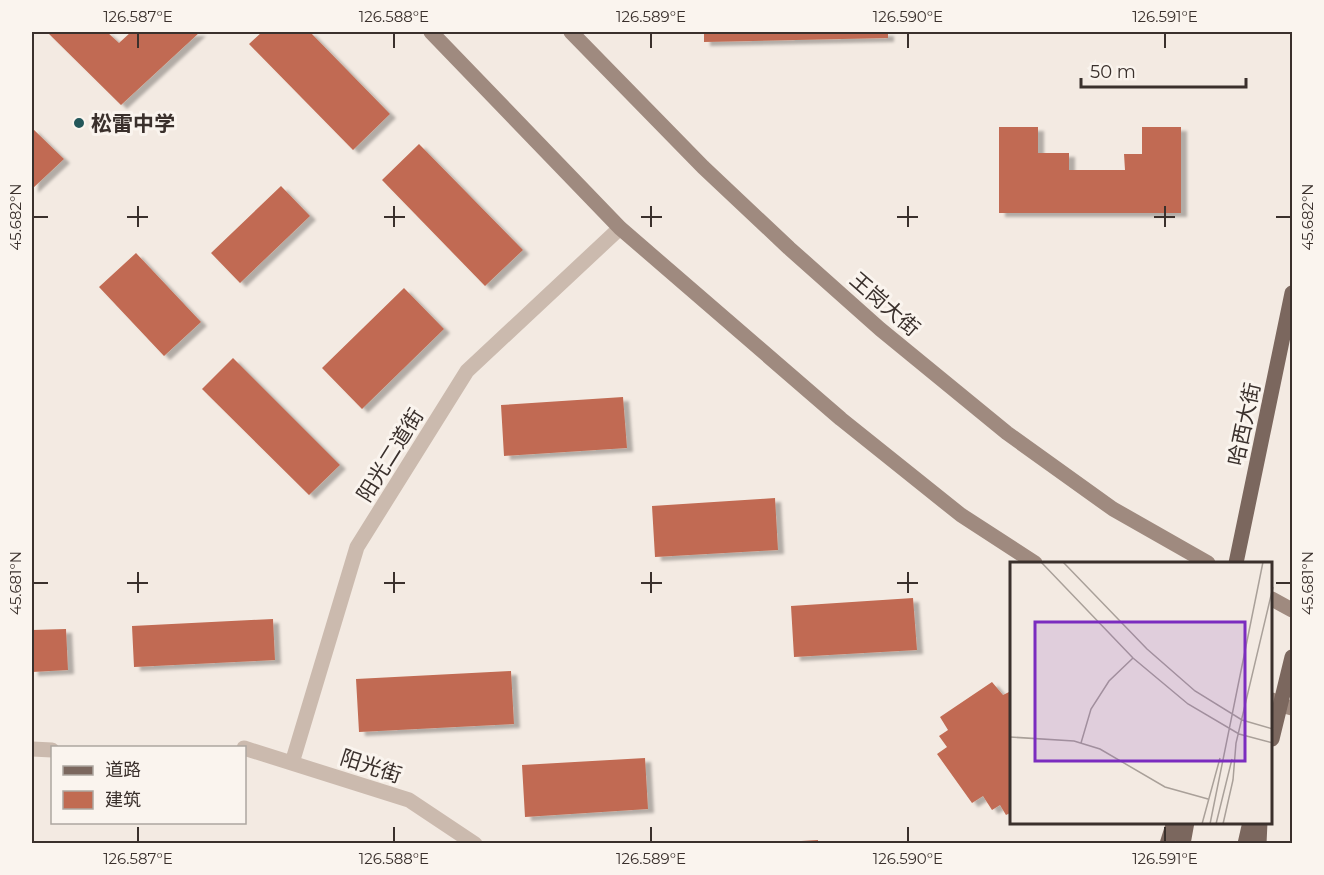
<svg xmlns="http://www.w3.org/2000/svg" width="1324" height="875" font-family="Montserrat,'Noto Sans SC',sans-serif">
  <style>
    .building { fill: #c16b52; filter: url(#shadow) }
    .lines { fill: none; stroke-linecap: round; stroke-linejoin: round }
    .minor { stroke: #cbbaae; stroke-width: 15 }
    .secondary { stroke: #9f8a7f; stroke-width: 15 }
    .primary { stroke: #7b675e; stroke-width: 15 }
    .ticks { fill: none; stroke: #3a302c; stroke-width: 2 }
    .poi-dot { fill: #23575a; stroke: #faf4ee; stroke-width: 2 }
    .labels { text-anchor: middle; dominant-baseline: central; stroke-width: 6; stroke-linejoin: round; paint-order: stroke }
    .poi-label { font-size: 21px; font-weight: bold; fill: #3a302c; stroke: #faf4ee; text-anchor: start }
    .street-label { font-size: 21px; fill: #3a302c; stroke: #faf4ee }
    .inset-road { fill: none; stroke: #a9a099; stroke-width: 1.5 }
    .view { fill: #7b2cbf; fill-opacity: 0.15; stroke: #7b2cbf; stroke-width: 3 }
    .inset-edge { fill: none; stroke: #3a302c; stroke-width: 3 }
    .neatline { fill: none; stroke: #3a302c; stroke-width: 2 }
    .ticks-label { font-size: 15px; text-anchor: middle; fill: #3a302c }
  </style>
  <defs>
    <filter id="shadow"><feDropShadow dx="6" dy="4" stdDeviation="1.5" flood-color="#0004"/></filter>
  </defs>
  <rect width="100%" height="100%" fill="#f3eae2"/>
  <!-- building -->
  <path class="building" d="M47,32H107L119,43L131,32H200L121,105Z
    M262,32H310L390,114L353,150L249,44Z
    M704,32H888V38L704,42Z
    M999,127H1038V153H1069V170H1125L1124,154H1142V127H1181V213H999Z
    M32,128L64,159L32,189Z
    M419,144L523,250L485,286L382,180Z
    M281,186L310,216L240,283L211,253Z
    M136,253L201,322L164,356L99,287Z
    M404,288L444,329L362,409L322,368Z
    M233,358L340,465L309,495L202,389Z
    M623,397L627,448L504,456L501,405Z
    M775,498L778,550L655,557L652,506Z
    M913,598L917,650L794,657L791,606Z
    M273,619L275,660L134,667L132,626Z
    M66,629L68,670L32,672V630Z
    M511,671L514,724L359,732L356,679Z
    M992,682L1003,695L1009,692L1012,696V812L1006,815L1000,805L992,810L983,796L972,803L937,754L947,747L939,736L948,730L940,717Z
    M645,758L648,809L525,817L522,765Z
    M818,840V844H784V842Z"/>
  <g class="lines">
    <!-- minor -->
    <path class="minor" d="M244,748L409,800L475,844
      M32,749L52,750
      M292,763L357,547L467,371L620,228"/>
    <!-- secondary -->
    <path class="secondary" d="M431,32L620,228L841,419L961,515L1035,563
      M571,32L703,167L789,248L880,329L1007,433L1113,509L1208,563
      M1272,599L1292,610
      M1272,700L1281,705L1292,708"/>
    <!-- primary -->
    <path class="primary" d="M1236,563L1292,293
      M1272,739L1292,657
      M1167,844L1174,822
      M1183,844L1187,822
      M1245,844L1250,822
      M1259,844L1260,822"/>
  </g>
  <!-- ticks -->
  <path class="ticks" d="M138,33V48M394,33V48M651,33V48M908,33V48M1165,33V48M138,206V227M394,206V227M651,206V227M908,206V227M1165,206V227M33,217H48M127,217H148M384,217H405M641,217H662M897,217H918M1154,217H1175M1276,217H1291M138,572V593M394,572V593M651,572V593M908,572V593M33,583H48M127,583H148M384,583H405M641,583H662M897,583H918M1276,583H1291M138,827V842M394,827V842M651,827V842M908,827V842M1165,827V842"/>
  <!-- markers -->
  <circle class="poi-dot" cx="79" cy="123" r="6"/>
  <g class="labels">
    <!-- poi labels -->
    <g class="poi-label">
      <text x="91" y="123">松雷中学</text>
    </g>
    <!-- street labels -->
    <g class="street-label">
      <text transform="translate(885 304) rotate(41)">王岗大街</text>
      <text transform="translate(1244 424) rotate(-78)">哈西大街</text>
      <text transform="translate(390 455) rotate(-58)">阳光二道街</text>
      <text transform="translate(371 766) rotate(18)">阳光街</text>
    </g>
  </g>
  <!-- overview -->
  <g transform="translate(1010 562)">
    <rect width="262" height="262" fill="#f3eae2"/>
    <path class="inset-road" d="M31,0L123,96L178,142L229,172L263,181M53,0L137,87L185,129L232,158L263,167M0,175L64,179L90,187L155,225L198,237M71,181L81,147L99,119L123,96M192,262L210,196M200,262L253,0M206,262L222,197M213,262L223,218L226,181L263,25"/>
    <path class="view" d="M25,60H235V199H25Z"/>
    <rect width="262" height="262" class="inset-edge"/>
  </g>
  <!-- border -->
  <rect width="1324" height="875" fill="none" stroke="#faf4ee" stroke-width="66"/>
  <!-- legend -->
  <rect x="51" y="746" width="195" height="78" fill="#faf4ee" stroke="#ada6a0" stroke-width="1.5"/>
  <rect x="63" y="766" width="30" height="9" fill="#7b675e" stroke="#ada6a0" stroke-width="1.5"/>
  <text x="105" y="776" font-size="18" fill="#3a302c">道路</text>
  <rect x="63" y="791" width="30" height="18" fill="#c16b52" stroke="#ada6a0" stroke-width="1.5"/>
  <text x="105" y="806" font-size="18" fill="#3a302c">建筑</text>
  <!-- scale -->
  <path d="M1081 78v9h165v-9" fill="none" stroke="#3a302c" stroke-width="3"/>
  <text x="1090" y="78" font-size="18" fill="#3a302c" stroke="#faf4ee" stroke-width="4.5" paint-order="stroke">50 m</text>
  <rect x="33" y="33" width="1258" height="809" class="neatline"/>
  <g class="ticks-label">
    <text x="138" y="22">126.587°E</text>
    <text x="394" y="22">126.588°E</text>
    <text x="651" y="22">126.589°E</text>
    <text x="908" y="22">126.590°E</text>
    <text x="1165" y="22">126.591°E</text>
    <text transform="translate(16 217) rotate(-90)" y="5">45.682°N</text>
    <text transform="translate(1308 217) rotate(-90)" y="5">45.682°N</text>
    <text transform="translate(16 583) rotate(-90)" y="5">45.681°N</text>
    <text transform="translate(1308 583) rotate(-90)" y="5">45.681°N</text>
    <text x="138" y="864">126.587°E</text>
    <text x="394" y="864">126.588°E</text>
    <text x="651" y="864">126.589°E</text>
    <text x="908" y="864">126.590°E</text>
    <text x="1165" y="864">126.591°E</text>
  </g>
</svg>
